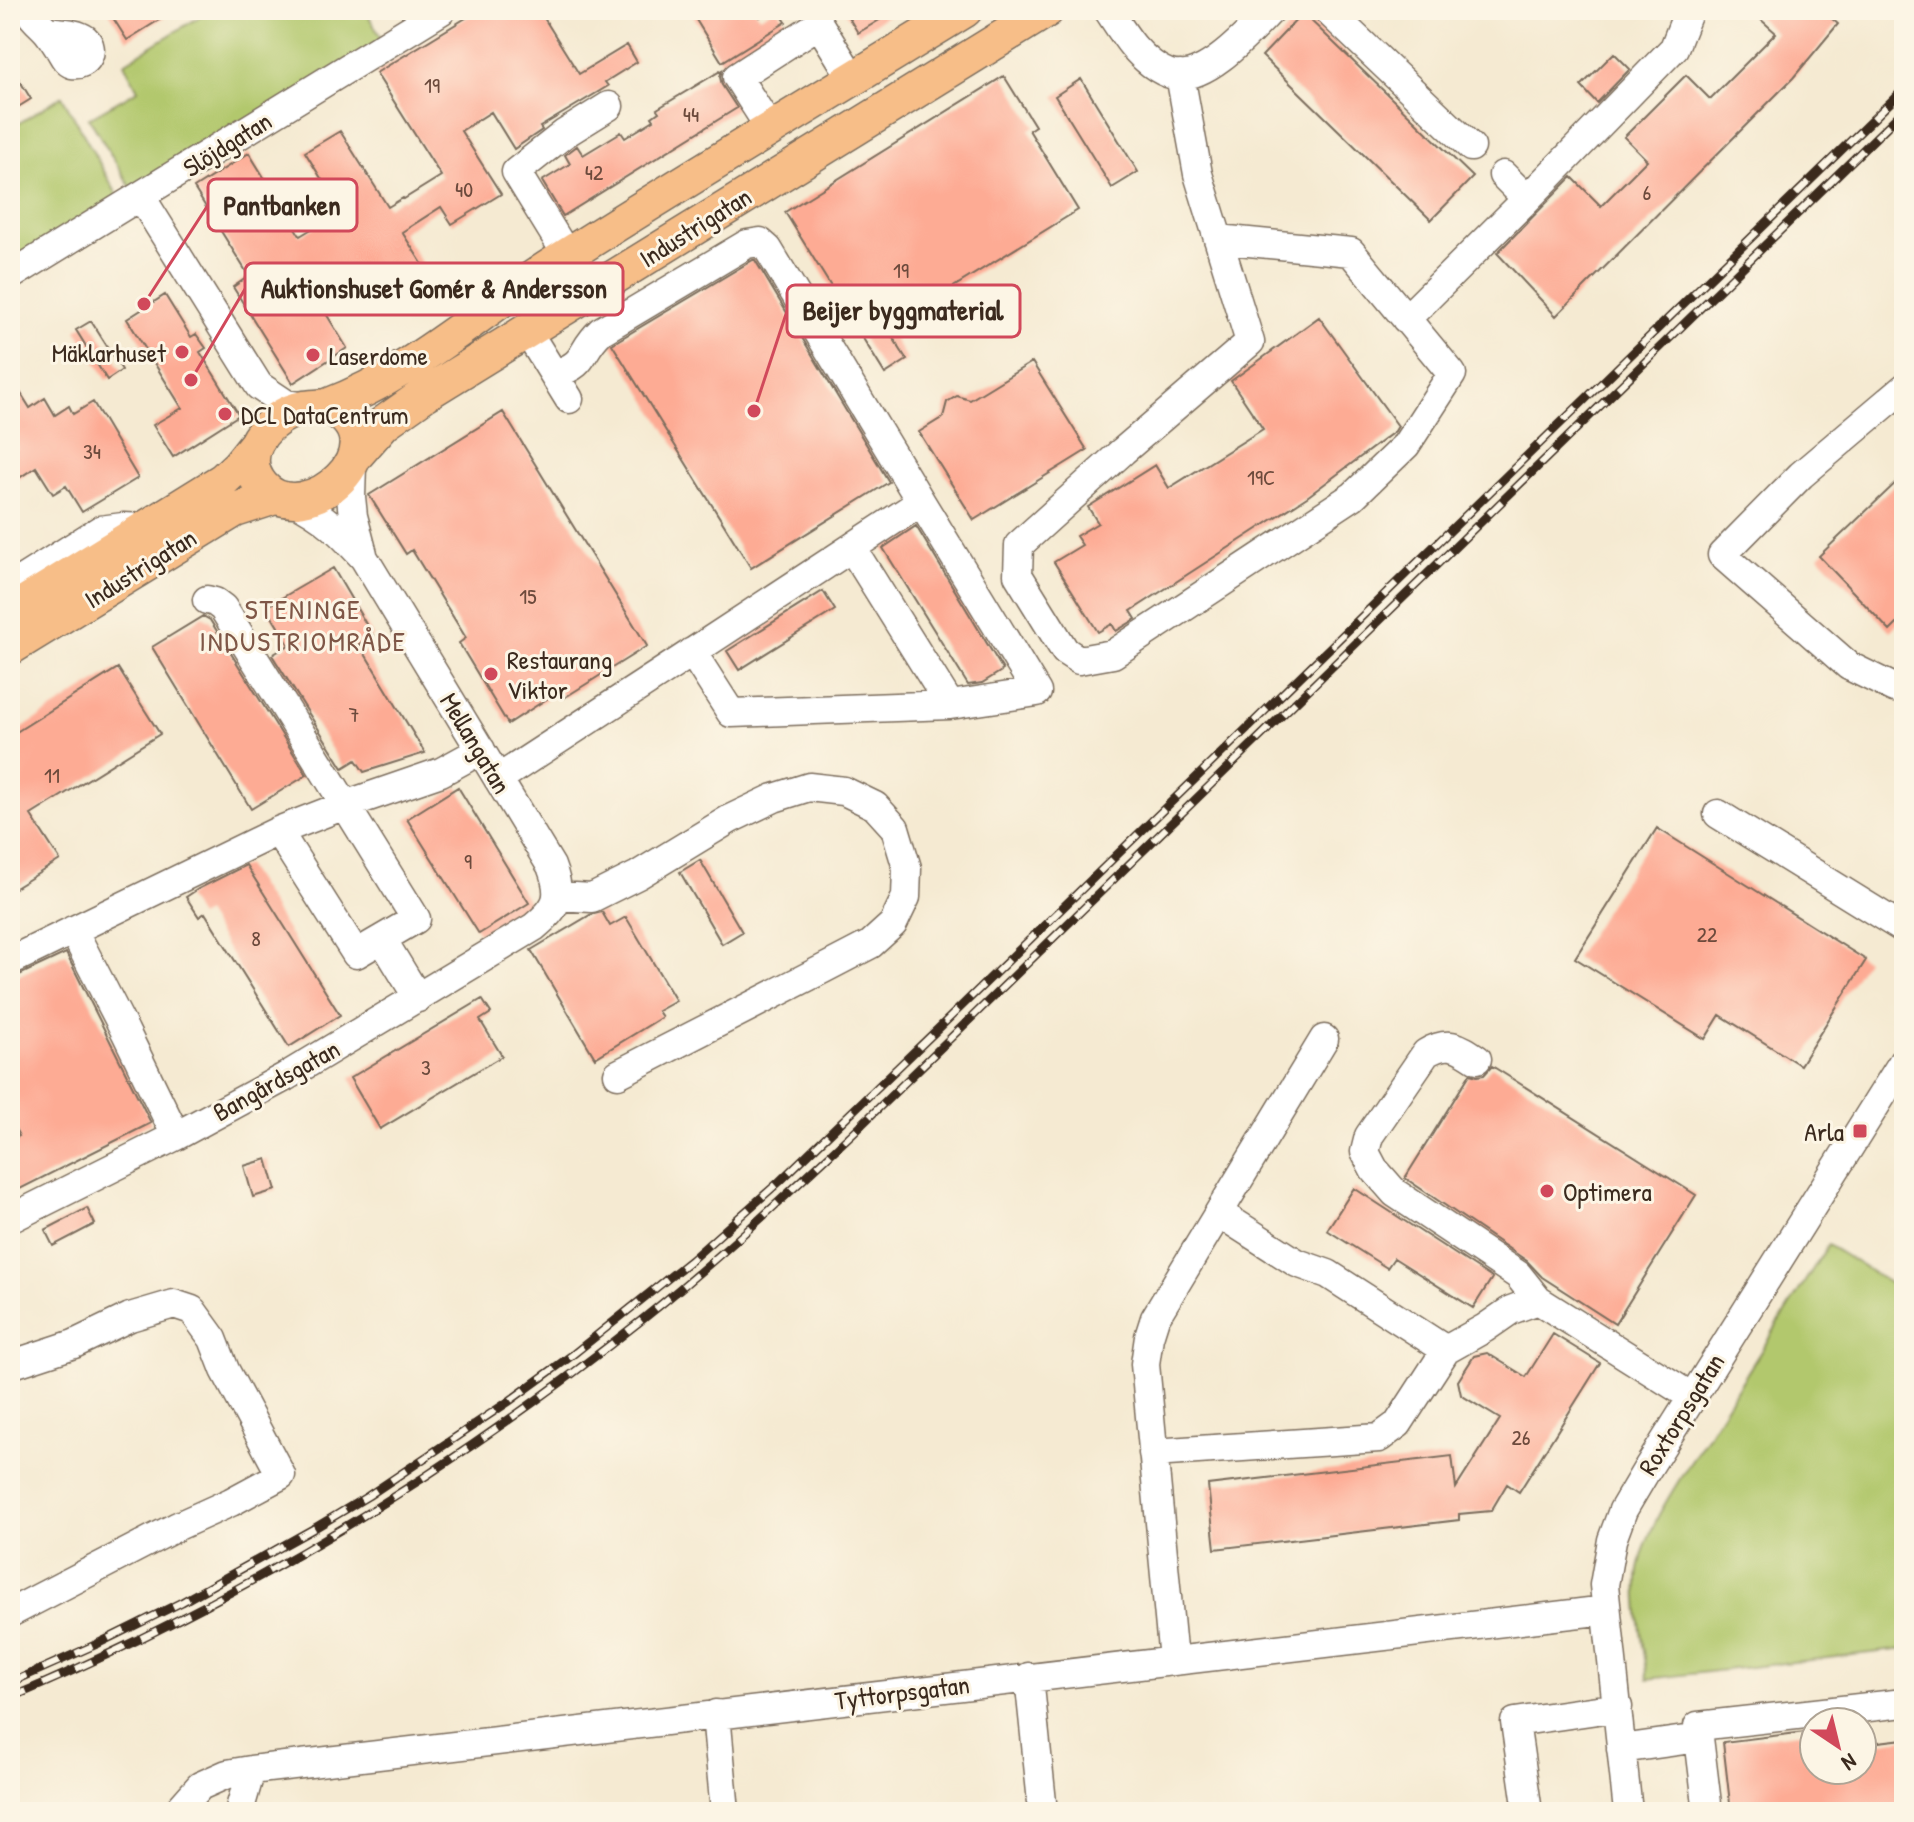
<svg xmlns="http://www.w3.org/2000/svg" width="1914" height="1822" font-family="'Patrick Hand',sans-serif">
  <style>
    .green { fill: #b2c86d; stroke: #767946; stroke-width: 2 }
    .building { fill: #fdab94 }
    .lines { fill: none; stroke-linecap: round; stroke-linejoin: round }
    .minor-casing { stroke: #7c6d5d; stroke-width: 31 }
    .major-casing { stroke: #7c6d5d; stroke-width: 37 }
    .minor { stroke: #fff; stroke-width: 28 }
    .major { stroke: #f7be88; stroke-width: 34 }
    .rail-casing { stroke: #3b2a1e; stroke-width: 9 }
    .rail { stroke: #fcf5e5; stroke-width: 6; stroke-dasharray: 18; stroke-linecap: butt }
    .poi-dot { fill: #d1495b; stroke: #fcf5e5; stroke-width: 3 }
    .labels { text-anchor: middle; dominant-baseline: central; stroke-width: 6; stroke-linejoin: round; paint-order: stroke }
    .number-label { font-size: 22px; fill: #6c4a3c }
    .street-label { font-size: 26px; fill: #3b2a1e; stroke: #fcf5e5 }
    .poi-label { font-size: 26px; fill: #3b2a1e; stroke: #fcf5e5; text-anchor: start }
    .neighbourhood-label { font-size: 28px; letter-spacing: 2px; fill: #7f5747; stroke: #fcf5e5 }
    .leader { fill: none; stroke: #d1495b; stroke-width: 3 }
    .callout-dot { fill: #d1495b; stroke: #fcf5e5; stroke-width: 3 }
    .callout { fill: #fcf5e5; stroke: #d1495b; stroke-width: 3 }
    .callout-label { font-size: 28px; text-anchor: middle; font-weight: bold; fill: #3b2a1e }
  </style>
  <rect width="100%" height="100%" fill="#fcf5e5"/>
  <filter id="ink" filterUnits="userSpaceOnUse"><feTurbulence type="fractalNoise" baseFrequency=".0125" numOctaves="2"/><feDisplacementMap in="SourceGraphic" scale="16" xChannelSelector="R" yChannelSelector="G"/><feConvolveMatrix kernelMatrix="1 2 1 2 8 2 1 2 1" color-interpolation-filters="sRGB"/></filter>
  <filter id="wash" filterUnits="userSpaceOnUse"><feTurbulence type="fractalNoise" baseFrequency=".006" numOctaves="4" result="noise"/><feDisplacementMap in="SourceGraphic" scale="32" xChannelSelector="R" yChannelSelector="G"/><feGaussianBlur stdDeviation="1.8" result="paint"/><feColorMatrix in="noise" values="0 0 0 0 0 0 0 0 0 0 0 0 0 0 0 0 0 1.4 0 .05"/><feComposite in="paint" operator="in"/></filter>
  <g filter="url(#wash)">
    <rect width="100%" height="100%" fill="#f5ead2"/>
    <!-- green -->
    <path class="green" d="M211,10H365L383,41L134,193L89,118L138,90L124,63Z
      M62,96L120,200L10,266V129Z
      M1828,1245L1899,1289L1892,1300L1904,1308V1649L1648,1679C1644,1648 1634,1599 1639,1570C1647,1521 1686,1472 1711,1430C1750,1368 1789,1306 1828,1245Z"/>
    <g id="blocks">
      <!-- building -->
      <path class="building" d="M108,10H175L127,40Z
        M479,10H539L579,74L627,45L637,62L605,82L608,86L540,127L542,130L514,149L491,112L461,131L501,194L452,224L441,207L402,232L440,292L405,313L376,266L319,302L347,348L293,383L233,287L249,276L194,188L249,153L300,236L341,211L305,152L340,131L388,207L403,198L404,199L441,176L376,73Z
        M690,10H755L760,17L772,10H778L786,22L722,62Z
        M844,10H896L858,33Z
        M1750,10H1822L1838,24L1793,78L1556,316L1497,253L1572,177L1601,206L1647,160L1624,137L1686,75L1710,99L1776,33Z
        M1303,13L1473,177L1431,220L1262,56Z
        M1614,53L1630,69L1597,103L1581,86Z
        M10,65L31,99L10,112Z
        M722,70L720,77L722,85L737,108L563,216L542,181L570,164L565,155L577,146L583,155L621,132L625,138L654,120L652,117L659,112L657,109Z
        M1004,76L1035,126L1029,130L1078,210L887,328L907,360L885,374L785,212Z
        M1081,79L1138,172L1112,188L1055,96Z
        M753,260H755L889,482L751,568L612,344Z
        M165,295L191,337L196,334L206,348L200,352L239,415L173,457L153,425L182,408L127,319Z
        M1319,317L1398,426L1395,431L1307,497L1131,611L1136,619L1116,631L1112,624L1098,632L1054,562L1082,545L1076,536L1098,523L1088,507L1155,465L1169,488L1263,429L1231,381Z
        M91,321L122,370L107,380L76,330Z
        M1032,362L1087,450L974,520L919,432L943,417L947,402L957,396L970,400Z
        M10,376L30,408L45,398L55,415L69,406L73,414L93,402L138,478L82,512L66,486L53,494L36,467L16,480L10,470V452L17,448L10,437Z
        M503,412L647,646L564,698L559,691L508,724L459,643L466,638L412,550L406,554L369,495Z
        M1904,475V617L1890,631L1819,556Z
        M916,526L1003,670L982,683L968,685L883,548Z
        M333,568L373,636L359,644L425,753L364,772L356,760L343,768L272,655L289,645L266,607Z
        M823,591L835,610L739,670L727,651Z
        M203,616L210,620L307,775L251,809L152,647Z
        M118,668L160,734L31,815L60,860L10,891V736Z
        M458,787L529,903L479,934L407,819Z
        M1657,828L1866,960L1800,1065L1720,1015L1705,1039L1575,958Z
        M700,860L742,932L722,944L680,872Z
        M246,865L340,1015L289,1047L205,913L199,917L186,897L198,889Z
        M602,912L610,926L626,917L676,1001L658,1011L662,1017L595,1058L531,950L590,915Z
        M66,953L151,1123L10,1194V1140L19,1136L10,1119V978L17,976Z
        M482,999L491,1013L480,1020L502,1056L380,1129L350,1078Z
        M1492,1066L1696,1195L1615,1324L1542,1277L1527,1261L1405,1178L1470,1074L1477,1076L1484,1075Z
        M267,1159L276,1190L253,1197L244,1166Z
        M1354,1188L1492,1278L1473,1308L1394,1258L1387,1268L1327,1230Z
        M87,1208L95,1224L53,1246L45,1230Z
        M1553,1334L1600,1363L1519,1492L1507,1484L1491,1511L1459,1514V1520L1215,1549L1208,1485L1452,1456L1456,1488L1500,1419L1461,1395L1458,1381L1474,1356L1487,1353L1526,1377Z
        M1814,1731V1770H1862V1744L1904,1739V1812H1731L1723,1742Z"/>
    </g>
  </g>
  <g filter="url(#ink)">
    <use href="#blocks" fill-opacity="0" stroke="#7c6d5d" stroke-width="2"/>
    <g class="lines">
      <!-- minor casing -->
      <g class="minor-casing">
        <path id="minor" d="M28,10C33,18 39,23 45,29C51,35 55,43 60,50C63,55 66,62 72,64C87,67 96,49 85,39C76,32 58,33 48,31
          M1108,10C1116,22 1124,35 1133,46C1143,58 1159,72 1174,75C1207,81 1250,31 1271,10
          M1327,10L1471,147
          M1180,75L1198,174L1250,342L1123,451L1019,545L1018,575L1065,651L1079,660L1113,654L1353,496L1406,445L1452,374L1351,252L1218,239
          M771,130L737,77L819,24L853,79
          M1503,175L1527,199
          M141,197L259,386L286,404L308,407
          M567,255L516,172L564,134L609,106
          M10,276L442,10
          M1406,319L1527,199L1674,48L1689,10
          M527,331L569,399
          M554,374C589,364 578,352 601,331L747,244L760,242L768,249L921,502
          M1904,388L1801,475L1722,555L1849,666L1894,688H1904
          M352,464L351,497L353,516L363,554
          M852,548L950,705
          M10,587L100,530L123,527L146,528
          M207,600L215,602L223,608L416,919L356,954L278,831
          M498,779C639,687 781,595 921,502L1037,692L950,705L731,713L692,652
          M1718,814L1904,929
          M558,896L592,898L638,875L730,819L774,798L809,787L844,791L875,806L895,828L907,868L906,897L893,924L871,944L823,969L618,1074
          M73,930L125,1031L176,1136
          M382,939L418,998
          M10,961L278,831L345,805L441,772L481,750
          M1477,1059C1458,1046 1448,1040 1426,1053L1369,1136L1365,1152L1374,1169L1395,1193L1518,1275L1538,1300L1692,1397
          M1219,1213L1297,1263L1328,1274L1446,1350
          M10,1219L176,1136L285,1077L534,927C558,907 563,897 551,866L364,558C339,531 326,517 292,500
          M10,1365L74,1344L130,1317L174,1304L192,1310L213,1339L225,1370L281,1475L231,1502L178,1526L10,1613
          M1153,1453L1379,1438L1398,1424L1446,1350L1485,1328L1511,1310L1538,1300
          M1173,1660L1145,1364L1149,1337L1155,1318L1324,1039
          M1029,1677L1043,1812
          M716,1714L725,1812
          M1699,1738L1698,1726L1904,1703
          M1621,1749L1699,1738L1708,1812
          M177,1812L200,1786L227,1774L251,1770L1606,1610
          M239,1812L251,1770
          M1528,1812L1515,1722L1618,1707
          M1628,1812L1604,1585L1612,1540L1623,1510L1646,1471L1904,1060"/>
      </g>
      <!-- major casing -->
      <g class="major-casing">
        <path id="major" d="M327,406C411,375 477,313 552,265C688,178 827,95 965,10
          M327,406C407,443 304,535 262,486C237,457 262,425 290,412C302,407 314,407 327,406Z
          M355,456L384,423L425,394L1047,10
          M10,612L223,480L238,466L254,446
          M10,648L220,519L235,510L275,497"/>
      </g>
      <!-- minor -->
      <use href="#minor" class="minor"/>
      <!-- major -->
      <use href="#major" class="major"/>
      <!-- rail casing -->
      <g class="rail-casing">
        <path id="rail" d="M10,1683L97,1644L182,1602L313,1529L368,1496L508,1402L571,1356L691,1260L779,1182L941,1026L1904,89
          M10,1698C237,1602 450,1473 643,1319C717,1260 787,1195 856,1130L1904,110"/>
      </g>
      <!-- rail -->
      <use href="#rail" class="rail"/>
    </g>
  </g>
  <!-- markers -->
  <g class="poi-dot">
    <circle cx="182" cy="352" r="8"/>
    <circle cx="313" cy="355" r="8"/>
    <circle cx="225" cy="414" r="8"/>
    <circle cx="491" cy="674" r="8"/>
    <rect x="1852" y="1123" width="16" height="16" rx="4"/>
    <circle cx="1547" cy="1191" r="8"/>
  </g>
  <g class="labels">
    <!-- number labels -->
    <g class="number-label">
      <text x="432" y="85">19</text>
      <text x="691" y="114">44</text>
      <text x="594" y="172">42</text>
      <text x="464" y="189">40</text>
      <text x="1647" y="192">6</text>
      <text x="901" y="270">19</text>
      <text x="92" y="451">34</text>
      <text x="1261" y="477">19C</text>
      <text x="528" y="596">15</text>
      <text x="354" y="714">7</text>
      <text x="52" y="775">11</text>
      <text x="468" y="861">9</text>
      <text x="1707" y="934">22</text>
      <text x="256" y="938">8</text>
      <text x="426" y="1067">3</text>
      <text x="1521" y="1437">26</text>
    </g>
    <!-- street labels -->
    <g class="street-label">
      <text transform="translate(227 144) rotate(-32)">Slöjdgatan</text>
      <text transform="translate(695 227) rotate(-32)">Industrigatan</text>
      <text transform="translate(140 568) rotate(-32)">Industrigatan</text>
      <text transform="translate(476 743) rotate(59)">Mellangatan</text>
      <text transform="translate(276 1080) rotate(-29)">Bangårdsgatan</text>
      <text transform="translate(1681 1414) rotate(-58)">Roxtorpsgatan</text>
      <text transform="translate(902 1692) rotate(-7)">Tyttorpsgatan</text>
    </g>
    <!-- poi labels -->
    <g class="poi-label">
      <text x="166" y="352" text-anchor="end">Mäklarhuset</text>
      <text x="329" y="355">Laserdome</text>
      <text x="241" y="414">DCL DataCentrum</text>
      <text x="507" y="659">Restaurang<tspan x="507" dy="30">Viktor</tspan></text>
      <text x="1844" y="1131" text-anchor="end">Arla</text>
      <text x="1563" y="1191">Optimera</text>
    </g>
    <!-- neighbourhood labels -->
    <g class="neighbourhood-label">
      <text x="303" y="609">STENINGE<tspan x="303" dy="32">INDUSTRIOMRÅDE</tspan></text>
    </g>
  </g>
  <!-- callouts -->
  <path class="leader" d="M144 304L208 205M191 380L245 289M754 411L787 311"/>
  <g class="callout-dot">
    <circle cx="144" cy="304" r="8"/>
    <circle cx="191" cy="380" r="8"/>
    <circle cx="754" cy="411" r="8"/>
  </g>
  <g class="callout">
    <rect x="208" y="179" width="149" height="52" rx="8"/>
    <rect x="245" y="263" width="378" height="52" rx="8"/>
    <rect x="787" y="285" width="233" height="52" rx="8"/>
  </g>
  <g class="callout-label">
    <text x="282" y="215">Pantbanken</text>
    <text x="434" y="298">Auktionshuset Gomér &amp; Andersson</text>
    <text x="903" y="320">Beijer byggmaterial</text>
  </g>
  <!-- margin -->
  <rect width="1914" height="1822" fill="none" stroke="#fcf5e5" stroke-width="40"/>
  <!-- north arrow -->
  <g transform="translate(1838 1746) rotate(145)"><circle r="38" fill="#fcf5e5" stroke="#afa495" stroke-width="2"/>
  <path d="M0-6L14 30L0 20L-14 30Z" fill="#d1495b"/>
  <text y="-12" font-size="22" font-weight="bold" text-anchor="middle" fill="#3b2a1e">N</text>
  </g>
</svg>
